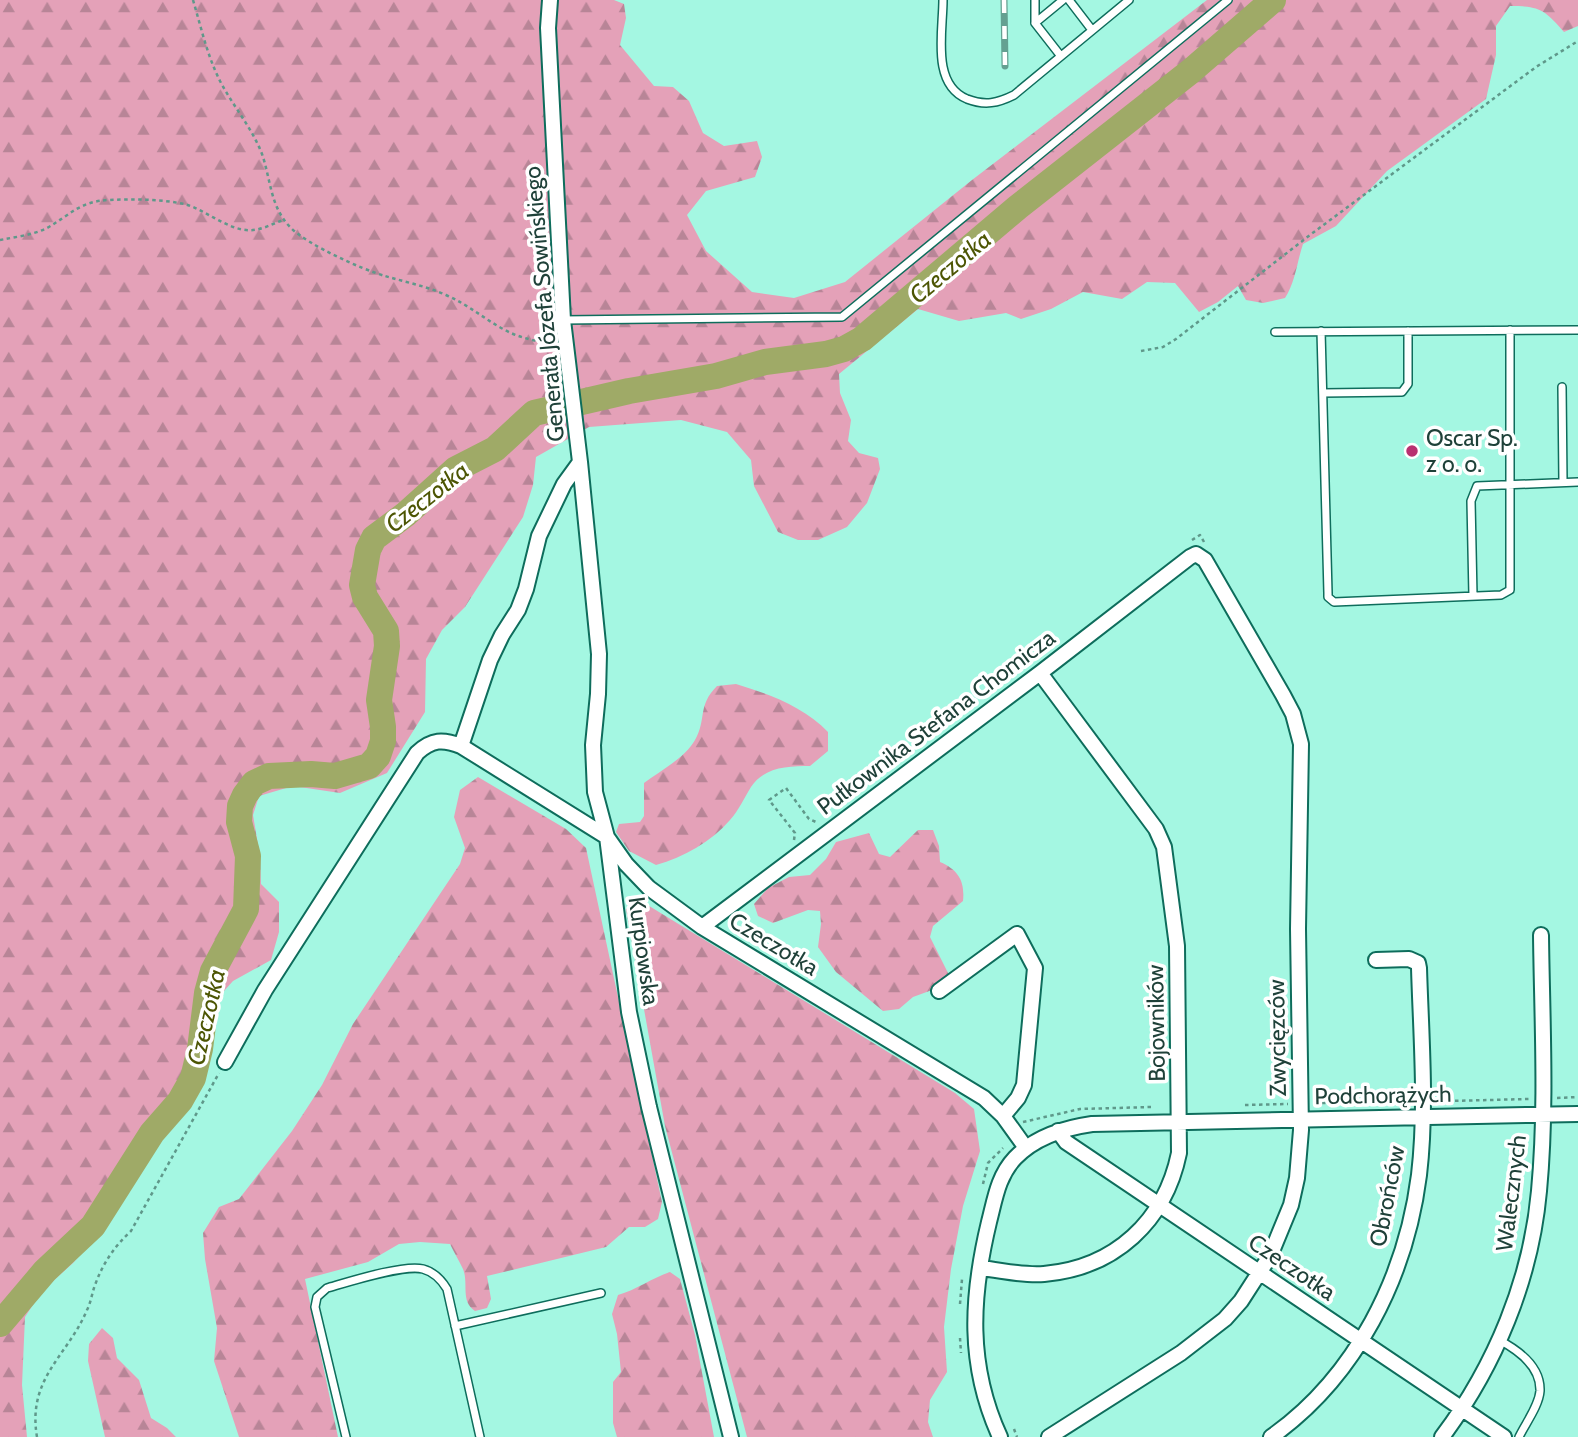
<svg xmlns="http://www.w3.org/2000/svg" width="1578" height="1437" font-family="Cabin,sans-serif">
  <style>
    .forest { fill: url(#forest-firs) }
    .lines { fill: none; stroke-linecap: round; stroke-linejoin: round }
    .river { stroke: #9faa67; stroke-width: 26 }
    .service-casing { stroke: #0e6d5c; stroke-width: 10 }
    .minor-casing { stroke: #0e6d5c; stroke-width: 18 }
    .path { stroke: #5f988a; stroke-width: 2.5; stroke-dasharray: 3.5 3.5; stroke-linecap: butt }
    .service { stroke: #fff; stroke-width: 7 }
    .minor { stroke: #fff; stroke-width: 14 }
    .rail-casing { stroke: #64a091; stroke-width: 7 }
    .rail { stroke: #fff; stroke-width: 4.5; stroke-dasharray: 13; stroke-linecap: butt }
    .poi-dot { fill: #b83070; stroke: #fff; stroke-width: 2.5 }
    .labels { text-anchor: middle; dominant-baseline: central; stroke-width: 7; stroke-linejoin: round; paint-order: stroke }
    .street-label { font-size: 23px; fill: #1f4139; stroke: #fff }
    .poi-label { font-size: 23px; fill: #1f4139; stroke: #fff; text-anchor: start }
    .water-label { font-size: 24px; font-style: italic; fill: #4c5503; stroke: #fff }
  </style>
  <defs>
    <pattern id="forest-firs" width="22" height="20" patternUnits="userSpaceOnUse" patternTransform="scale(1.75)"><rect width="22" height="20" fill="#e4a1b8"/><path d="M5 1l3.5 6h-7zM16 11l3.5 6h-7z" fill="#b88597"/></pattern>
  </defs>
  <rect width="100%" height="100%" fill="#a4f7e2"/>
  <!-- forest -->
  <path class="forest" d="M0,0H614L624,4L626,18L620,45L654,86L673,87L689,101L703,133L724,146L757,141L762,157L755,177L706,191L687,215L706,251L752,292L794,298L845,282L972,180L1207,0H1578V26L1564,32C1545,10 1540,6 1510,6L1496,26V55L1486,99L1387,171L1336,226L1303,244C1297,262 1295,283 1285,298L1263,303L1246,300L1238,286L1218,302L1199,312L1175,283L1147,282L1122,299L1083,292L1051,309L1021,319L1006,313L959,321L918,309L839,374L840,393L851,420L848,441L859,453L878,458L880,469L867,503L847,527L818,540H798L778,532L754,486L751,460L727,432L681,420L589,427L536,457L533,485L523,517L465,607L442,630L426,659L425,712L387,773L340,793L293,786L259,796L253,815L260,857L261,884L279,902V932L271,960L233,981L215,1001L198,1091L119,1193L109,1223L73,1263L42,1291L25,1317L22,1385L27,1437H0Z
    M736,684C769,694 804,707 828,732V751L810,766C788,766 764,767 751,787C744,798 739,810 730,820C711,842 684,857 656,865L629,851L616,832L619,824L640,822L644,816V783C660,771 685,758 695,740C707,719 697,706 717,686Z
    M478,777L566,829L586,848L662,1202L658,1219L645,1227H629L606,1247L487,1276L491,1299L487,1308L475,1311C460,1301 469,1284 463,1269C459,1261 454,1252 450,1244L420,1242L399,1244L368,1262L305,1279L338,1437H239L214,1361L217,1328L205,1259L203,1233L219,1207L239,1199L292,1131L322,1085L353,1024L460,864L465,848L454,817L460,790Z
    M918,830H933L939,846L940,862C959,870 965,882 963,901L933,926L930,937L949,975L943,986L913,997L899,1009L883,1011L836,972L818,947L821,924L820,911L808,910L773,923L758,916L754,904L768,888L789,877L810,875L826,859L836,842L869,833L879,854L890,857Z
    M641,901L955,1093L974,1109L980,1151L963,1206L951,1269L944,1327L947,1372L930,1400L928,1422L933,1437H747L665,1126L626,909Z
    M670,1272L680,1279L695,1335L714,1437H617L613,1423V1382L621,1372L617,1334L612,1314L618,1295C636,1290 652,1278 670,1272Z
    M102,1328L113,1338L117,1358L139,1380L151,1418L167,1428L176,1437H105L88,1361L89,1344Z"/>
  <g class="lines">
    <!-- river -->
    <path class="river" d="M0,1324L45,1271L93,1226L152,1133L180,1101L193,1078L200,1049L207,993L213,971L246,909L248,856L239,822L240,806L245,795L254,783L269,776L311,774L335,776L369,766L378,756L383,741V727L379,700L387,646L386,631L365,597L362,585L368,550L374,538L406,514L456,469L495,449L534,413L629,391L716,376L765,362L826,354L844,349L862,339L1018,207L1191,71L1273,0"/>
    <!-- service casing -->
    <g class="service-casing">
      <path id="service" d="M943,0C943,32 931,84 967,99C985,106 998,103 1014,95L1129,0
        M1035,0V23L1060,55
        M1069,0L1092,30
        M1035,23L1063,0
        M563,320L842,317L1228,0
        M1321,331L1328,593V597L1334,602L1501,595L1510,590V330
        M1275,332L1578,330
        M1562,387L1563,482
        M1323,393L1402,392L1408,384V331
        M1473,596L1471,501L1477,486L1578,482
        M455,1326L601,1293
        M1499,1340C1518,1350 1541,1367 1540,1391C1539,1406 1525,1424 1519,1437
        M346,1437L315,1307L317,1297L327,1288C348,1282 404,1264 423,1269C434,1272 441,1279 447,1289L480,1437"/>
    </g>
    <!-- minor casing -->
    <g class="minor-casing">
      <path id="minor" d="M580,462L599,654L598,694L593,745L595,792L607,837L629,1012L649,1107L731,1437
        M461,746L490,660L502,635L518,610L526,589L539,536L564,484L580,462L563,320L548,28L550,0
        M702,927L1040,673L1190,557L1196,554L1205,560L1283,695L1293,714L1301,744L1298,929L1301,1130L1297,1178L1291,1205L1270,1256L1241,1301L1225,1319L1181,1353L1049,1437
        M939,991L1017,934L1035,968L1024,1085L1018,1098L1003,1116
        M225,1062L265,990L417,753C432,739 443,739 461,746L607,837L626,864L649,888L702,927L984,1098L1003,1116L1026,1148
        M1058,1131L1066,1142L1504,1437
        M980,1268C1001,1270 1023,1276 1044,1274C1115,1268 1165,1221 1179,1153L1177,946L1164,847L1156,829L1040,673
        M1000,1437C967,1365 971,1297 989,1222C995,1199 998,1176 1015,1158C1035,1137 1064,1128 1092,1124L1578,1114
        M1271,1437C1356,1377 1406,1277 1419,1175C1427,1107 1421,1036 1419,968L1418,963L1409,959L1376,960
        M1442,1437C1495,1366 1531,1280 1539,1191C1547,1106 1542,1020 1541,935"/>
    </g>
    <!-- path -->
    <path class="path" d="M193,0C201,27 207,55 220,81C233,106 252,128 262,154C271,180 270,207 291,228C308,245 361,269 385,276C405,282 426,286 446,295C469,305 484,319 505,330C519,338 535,340 550,345
      M0,240C15,237 33,235 47,228C70,215 80,201 109,200C133,199 160,199 184,204C208,210 233,236 259,229C268,227 276,222 284,220
      M1141,351L1163,347L1176,339L1310,235L1536,67L1578,41
      M1192,540L1200,535L1204,542
      M794,840L795,833L769,800L786,788L809,819L816,822
      M1557,1098L1578,1097
      M1448,1101L1529,1099
      M1315,1103L1403,1102
      M1245,1105L1288,1104
      M1023,1122L1080,1109L1151,1107
      M983,1184L988,1163L1003,1148
      M960,1304L962,1279
      M960,1338L961,1353
      M1014,1429L1017,1437
      M37,1437C27,1378 67,1357 87,1310C91,1302 92,1293 95,1285C103,1263 114,1247 131,1231L219,1073"/>
    <!-- service -->
    <use href="#service" class="service"/>
    <!-- minor -->
    <use href="#minor" class="minor"/>
    <!-- rail casing -->
    <g class="rail-casing">
      <path id="rail" d="M1004,0L1005,66"/>
    </g>
    <!-- rail -->
    <use href="#rail" class="rail"/>
  </g>
  <!-- markers -->
  <circle class="poi-dot" cx="1412" cy="451" r="7"/>
  <g class="labels">
    <!-- street labels -->
    <g class="street-label">
      <text transform="translate(544 304) rotate(-95)">Generała Józefa Sowińskiego</text>
      <text transform="translate(936 722) rotate(-37)">Pułkownika Stefana Chomicza</text>
      <text transform="translate(774 944) rotate(31)">Czeczotka</text>
      <text transform="translate(644 951) rotate(82)">Kurpiowska</text>
      <text transform="translate(1156 1023) rotate(-91)">Bojowników</text>
      <text transform="translate(1277 1038) rotate(-91)">Zwycięzców</text>
      <text transform="translate(1383 1095) rotate(-1)">Podchorążych</text>
      <text transform="translate(1511 1193) rotate(-83)">Walecznych</text>
      <text transform="translate(1387 1196) rotate(-79)">Obrońców</text>
      <text transform="translate(1292 1267) rotate(34)">Czeczotka</text>
    </g>
    <!-- poi labels -->
    <g class="poi-label">
      <text x="1426" y="438">Oscar Sp.<tspan x="1426" dy="26">z o. o.</tspan></text>
    </g>
    <!-- water labels -->
    <g class="water-label">
      <text transform="translate(950 267) rotate(-40)">Czeczotka</text>
      <text transform="translate(427 497) rotate(-38)">Czeczotka</text>
      <text transform="translate(206 1017) rotate(-77)">Czeczotka</text>
    </g>
  </g>
</svg>
